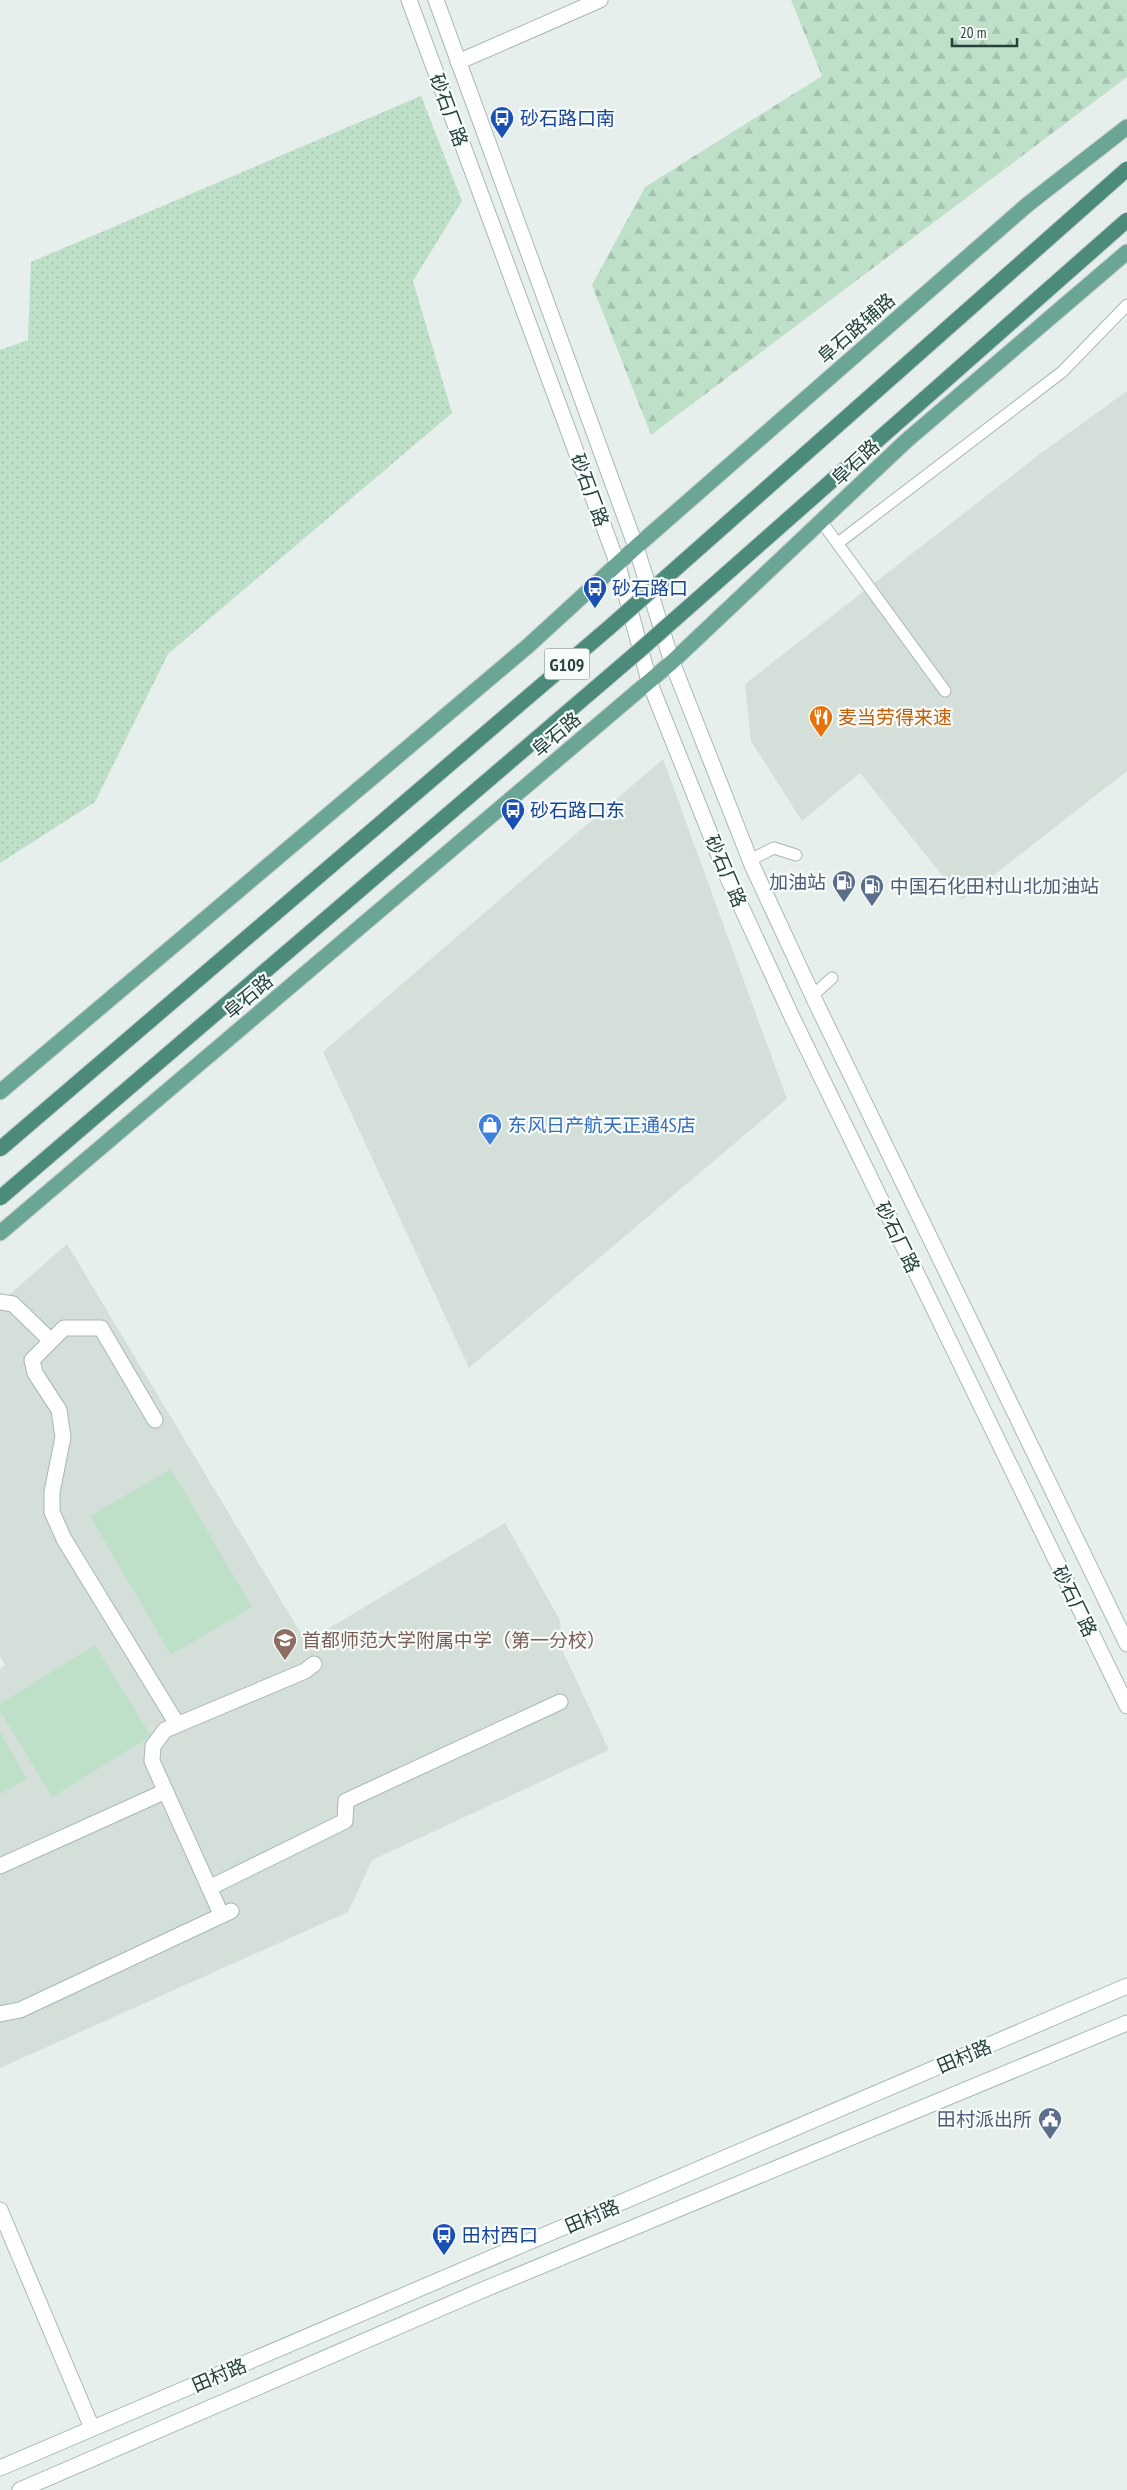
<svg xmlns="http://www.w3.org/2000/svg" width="1127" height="2490" font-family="'PT Sans Narrow','Noto Sans SC',sans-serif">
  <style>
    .built { fill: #d4dfda }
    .grass { fill: #bfe0c8 }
    .forest { fill: url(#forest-firs) }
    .park { fill: url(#park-dots) }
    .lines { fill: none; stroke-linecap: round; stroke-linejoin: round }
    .service-casing { stroke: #a8b8b2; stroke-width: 13 }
    .minor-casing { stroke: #a8b8b2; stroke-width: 17 }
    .tertiary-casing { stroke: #a8b8b2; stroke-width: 17 }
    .secondary-casing { stroke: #a4bbb3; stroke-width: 17 }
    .primary-casing { stroke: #c2cac8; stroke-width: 17 }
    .service { stroke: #fff; stroke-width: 11 }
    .minor { stroke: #fff; stroke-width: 15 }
    .tertiary { stroke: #fff; stroke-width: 15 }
    .secondary { stroke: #fff; stroke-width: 15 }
    .primary { stroke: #6aa596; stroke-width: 15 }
    .trunk-bridge-casing { stroke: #c2cac8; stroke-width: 17; stroke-linecap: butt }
    .trunk-bridge { stroke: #4c8a7c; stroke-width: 15 }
    .labels { text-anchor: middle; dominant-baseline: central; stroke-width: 4.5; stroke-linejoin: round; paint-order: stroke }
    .shield { fill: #f7fbf9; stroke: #637a73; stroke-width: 1 }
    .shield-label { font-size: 18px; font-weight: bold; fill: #24423a }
    .street-label { font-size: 19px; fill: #24423a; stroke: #f7fbf9 }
    .transit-label { font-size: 19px; fill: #164399; stroke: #f7fbf9; text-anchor: start }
    .food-label { font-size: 19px; fill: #c56008; stroke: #f7fbf9; text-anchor: start }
    .service-label { font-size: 19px; fill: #4e5e75; stroke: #f7fbf9; text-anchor: end }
    .shop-label { font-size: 19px; fill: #366cbe; stroke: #f7fbf9; text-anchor: start }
    .education-label { font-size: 19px; fill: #785e54; stroke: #f7fbf9; text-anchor: start }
  </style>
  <defs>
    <pattern id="forest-firs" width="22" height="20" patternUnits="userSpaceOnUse" patternTransform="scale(1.25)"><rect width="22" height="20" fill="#bfe0c8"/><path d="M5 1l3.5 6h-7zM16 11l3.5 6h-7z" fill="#a4c1ad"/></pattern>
    <pattern id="park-dots" width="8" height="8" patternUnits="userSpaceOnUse" patternTransform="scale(1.25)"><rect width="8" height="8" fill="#bfe0c8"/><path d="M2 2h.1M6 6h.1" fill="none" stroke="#a4c1ad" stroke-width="1.8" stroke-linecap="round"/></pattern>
  </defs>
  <rect width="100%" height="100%" fill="#e6efeb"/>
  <!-- built -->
  <path class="built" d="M1127,391V771L962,900L860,773L802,821L751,741L745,684L1041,453Z
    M663,759L787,1099L469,1368L323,1052Z
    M67,1244L306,1642L505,1523L560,1620L563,1652L609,1750L372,1860L348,1912L0,2068V1669L5,1665L0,1656V1303Z"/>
  <!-- grass -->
  <path class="grass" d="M171,1469L252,1607L171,1655L90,1516Z
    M95,1645L151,1736L52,1797L0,1711V1704Z
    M0,1732L27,1779L0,1794Z"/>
  <!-- forest -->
  <path class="forest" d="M791,0H1127V77L651,435L592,285L645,187L822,76Z"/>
  <!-- park -->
  <path class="park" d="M421,96L462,201L413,281L452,413L168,654L95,802L0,863V350L28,340L31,262Z"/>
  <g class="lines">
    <!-- service casing -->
    <g class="service-casing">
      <path id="service" d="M821,521L945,691
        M838,543L1062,372L1127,305
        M750,860L774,848L796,855
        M812,996L832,978"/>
    </g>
    <!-- minor casing -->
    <g class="minor-casing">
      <path id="minor" d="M458,62L600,0
        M0,1302L13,1304L51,1341
        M155,1420L101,1328H64L32,1360L35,1373L59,1410L63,1437L52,1492V1512L64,1539L177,1724
        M0,1866L166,1791
        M209,1888L345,1821L346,1801L560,1702
        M221,1914L152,1761L153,1746L165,1730L305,1671L314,1664
        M0,2014L20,2010L231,1911"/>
    </g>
    <!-- tertiary casing -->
    <g class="tertiary-casing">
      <path id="tertiary" d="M409,0L618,565L649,681L727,876L792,1017L1127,1706
        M436,0L636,547L672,662L752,865L817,1005L1127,1644
        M0,2210L92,2428"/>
    </g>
    <!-- secondary casing -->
    <g class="secondary-casing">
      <path id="secondary" d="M0,2468L1127,1986
        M20,2490L478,2292L1127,2023"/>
    </g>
    <!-- primary casing -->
    <g class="primary-casing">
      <path id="primary" d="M0,1092L528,646L636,547L1027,205L1127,127
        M0,1233L672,662L906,441L1127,252"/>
    </g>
    <!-- service -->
    <use href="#service" class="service"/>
    <!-- minor -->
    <use href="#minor" class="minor"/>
    <!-- tertiary -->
    <use href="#tertiary" class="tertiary"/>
    <!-- secondary -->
    <use href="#secondary" class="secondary"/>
    <!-- primary -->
    <use href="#primary" class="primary"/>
    <!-- trunk-bridge casing -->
    <g class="trunk-bridge-casing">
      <path id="trunk-bridge" d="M0,1149L611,626L1127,169
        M0,1198L640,650L1127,220"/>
    </g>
    <!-- trunk-bridge -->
    <use href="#trunk-bridge" class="trunk-bridge"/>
  </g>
  <!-- icons -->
  <defs>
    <g id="bus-pin" transform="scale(1.25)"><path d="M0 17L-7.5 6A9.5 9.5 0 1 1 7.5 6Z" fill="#1a4fb4" stroke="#f7fbf9"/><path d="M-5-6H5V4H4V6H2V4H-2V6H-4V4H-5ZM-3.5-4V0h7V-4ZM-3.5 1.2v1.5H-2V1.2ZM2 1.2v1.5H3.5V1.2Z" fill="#fff"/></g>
    <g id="restaurant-pin" transform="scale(1.25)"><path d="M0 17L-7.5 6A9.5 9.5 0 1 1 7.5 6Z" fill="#e8710a" stroke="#f7fbf9"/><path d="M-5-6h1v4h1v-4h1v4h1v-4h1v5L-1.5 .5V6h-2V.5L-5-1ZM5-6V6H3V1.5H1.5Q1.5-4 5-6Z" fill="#fff"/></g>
    <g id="fuel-pin" transform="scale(1.25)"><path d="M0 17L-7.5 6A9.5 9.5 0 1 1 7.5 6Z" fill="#5c6f8a" stroke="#f7fbf9"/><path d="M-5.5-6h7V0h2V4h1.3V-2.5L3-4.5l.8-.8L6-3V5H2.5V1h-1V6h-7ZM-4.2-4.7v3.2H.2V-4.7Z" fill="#fff"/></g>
    <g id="shop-pin" transform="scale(1.25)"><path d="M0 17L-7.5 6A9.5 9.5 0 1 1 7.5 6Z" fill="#3f7fe0" stroke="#f7fbf9"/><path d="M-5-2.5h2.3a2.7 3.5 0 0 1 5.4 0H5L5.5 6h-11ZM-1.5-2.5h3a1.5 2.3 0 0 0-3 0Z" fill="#fff"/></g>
    <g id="school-pin" transform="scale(1.25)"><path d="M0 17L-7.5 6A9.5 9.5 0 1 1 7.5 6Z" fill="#8d6e63" stroke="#f7fbf9"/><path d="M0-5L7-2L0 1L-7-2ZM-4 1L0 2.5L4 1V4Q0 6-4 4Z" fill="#fff"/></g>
    <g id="civic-pin" transform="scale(1.25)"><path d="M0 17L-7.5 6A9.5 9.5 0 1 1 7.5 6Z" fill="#5c6f8a" stroke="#f7fbf9"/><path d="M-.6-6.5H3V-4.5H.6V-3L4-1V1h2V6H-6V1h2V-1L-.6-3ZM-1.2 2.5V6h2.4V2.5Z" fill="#fff"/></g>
  </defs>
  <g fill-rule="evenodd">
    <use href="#bus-pin" x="502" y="118"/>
    <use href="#bus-pin" x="595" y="588"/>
    <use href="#restaurant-pin" x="821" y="717"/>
    <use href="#bus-pin" x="513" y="810"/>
    <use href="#fuel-pin" x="844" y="882"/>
    <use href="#fuel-pin" x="872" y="886"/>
    <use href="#shop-pin" x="490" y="1125"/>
    <use href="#school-pin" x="285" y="1640"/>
    <use href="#civic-pin" x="1050" y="2119"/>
    <use href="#bus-pin" x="444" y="2235"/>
  </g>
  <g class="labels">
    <!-- shield labels -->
    <rect class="shield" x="544.5" y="648.5" width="45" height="31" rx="4"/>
    <g class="shield-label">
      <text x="567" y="664">G109</text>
    </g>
    <!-- street labels -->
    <g class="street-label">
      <text transform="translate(449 110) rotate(70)">砂石厂路</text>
      <text transform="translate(856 328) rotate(-41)">阜石路辅路</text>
      <text transform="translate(855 462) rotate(-43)">阜石路</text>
      <text transform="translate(590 490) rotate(70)">砂石厂路</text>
      <text transform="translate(556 734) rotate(-40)">阜石路</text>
      <text transform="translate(726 871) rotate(67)">砂石厂路</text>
      <text transform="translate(248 996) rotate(-40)">阜石路</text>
      <text transform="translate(898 1237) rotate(64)">砂石厂路</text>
      <text transform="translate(1075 1601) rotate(64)">砂石厂路</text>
      <text transform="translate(964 2056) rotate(-23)">田村路</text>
      <text transform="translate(592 2216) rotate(-23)">田村路</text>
      <text transform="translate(219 2375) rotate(-23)">田村路</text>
    </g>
    <!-- transit labels -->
    <g class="transit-label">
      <text x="520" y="118">砂石路口南</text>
      <text x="612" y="588">砂石路口</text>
      <text x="530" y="810">砂石路口东</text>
      <text x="462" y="2235">田村西口</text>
    </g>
    <!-- food labels -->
    <g class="food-label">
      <text x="838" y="717">麦当劳得来速</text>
    </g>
    <!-- service labels -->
    <g class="service-label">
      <text x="826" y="882">加油站</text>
      <text x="890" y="886" text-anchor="start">中国石化田村山北加油站</text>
      <text x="1032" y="2119">田村派出所</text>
    </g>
    <!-- shop labels -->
    <g class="shop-label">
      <text x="508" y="1125">东风日产航天正通4S店</text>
    </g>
    <!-- education labels -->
    <g class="education-label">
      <text x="302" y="1640">首都师范大学附属中学（第一分校）</text>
    </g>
  </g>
  <!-- scale -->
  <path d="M952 38v8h65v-8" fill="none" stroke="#24423a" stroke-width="2.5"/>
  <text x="960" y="38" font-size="15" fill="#24423a" stroke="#f7fbf9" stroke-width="4" paint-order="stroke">20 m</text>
</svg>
